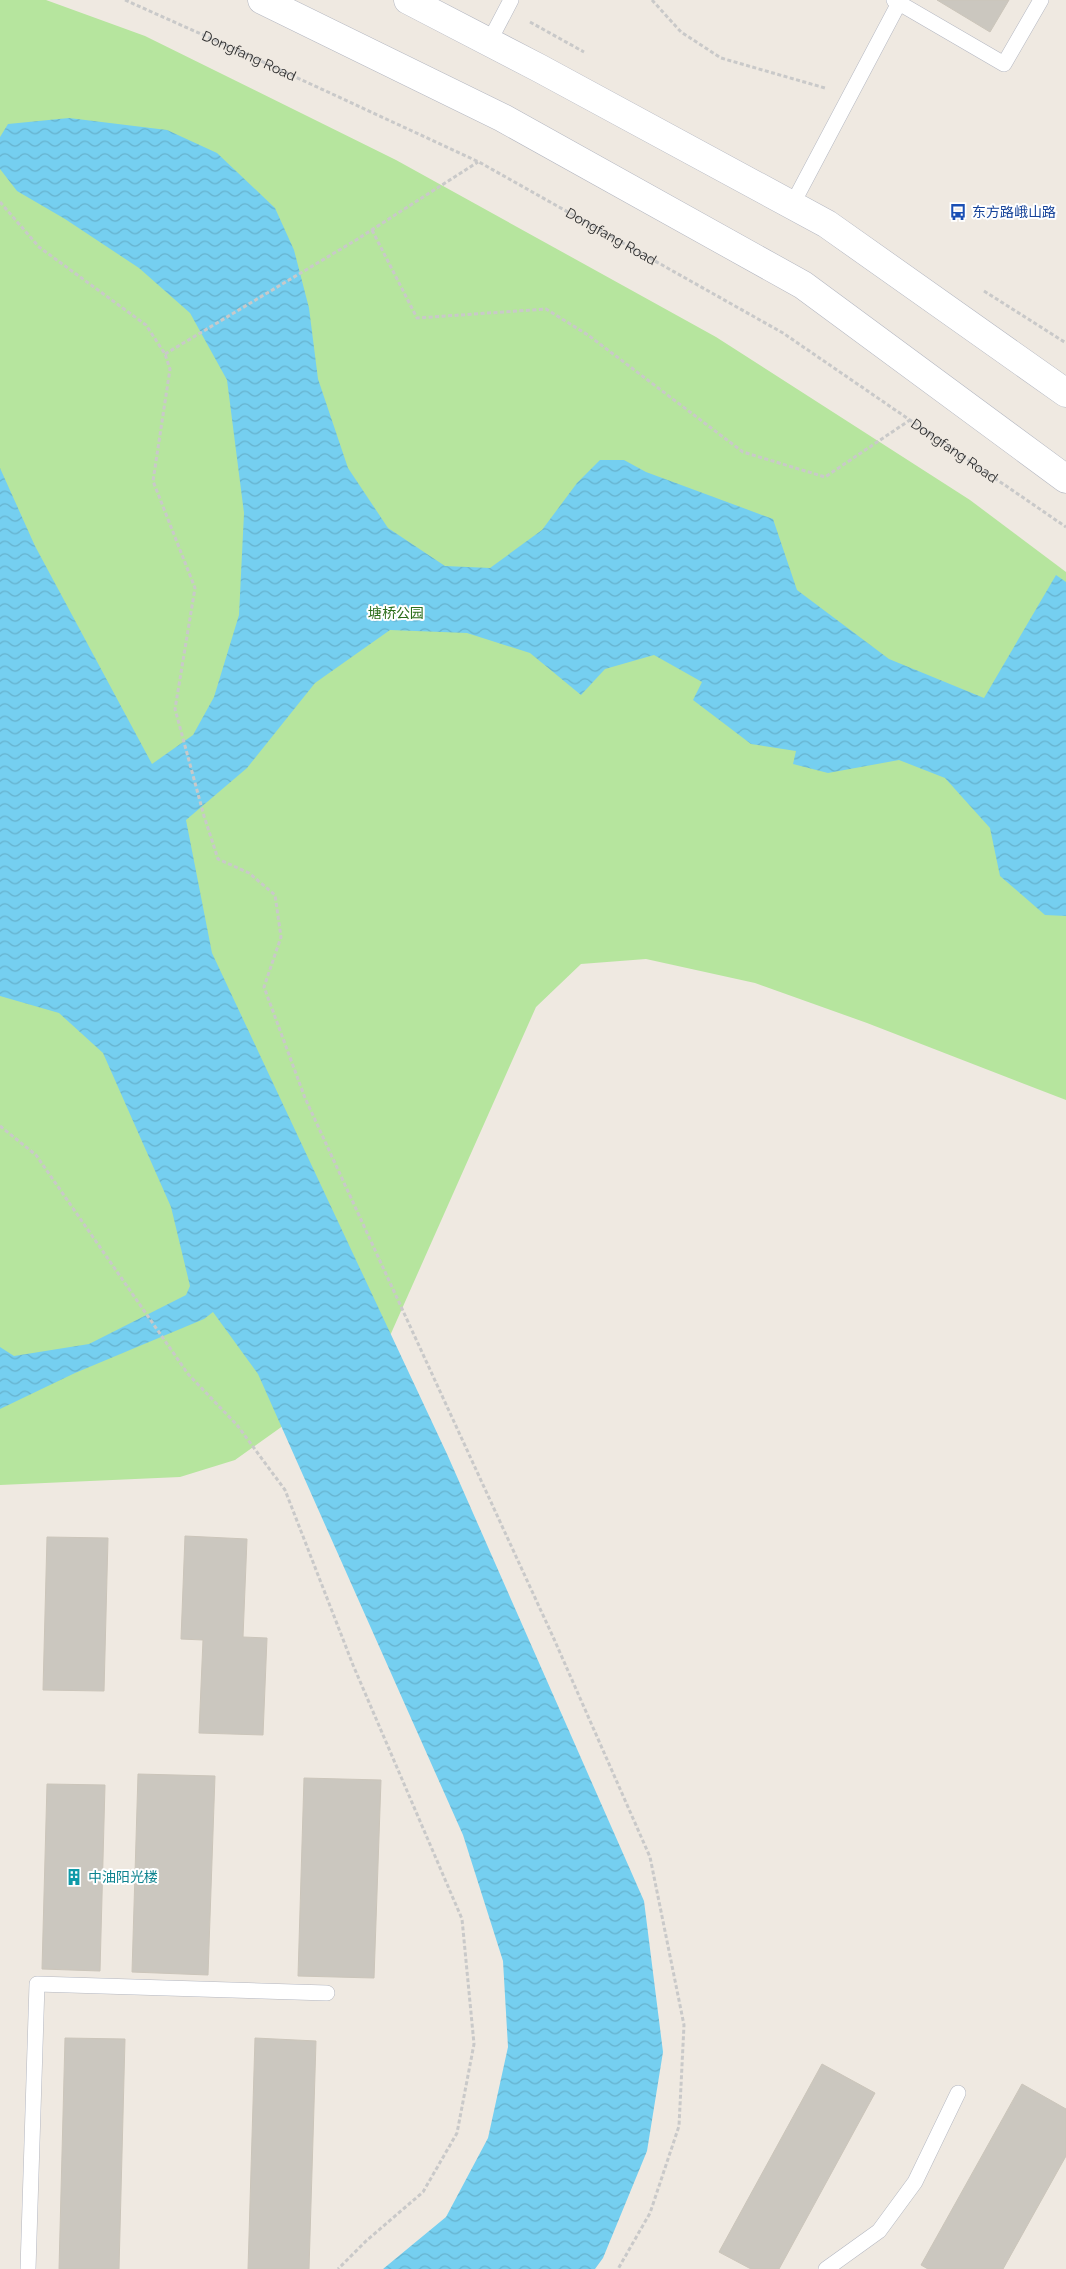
<svg xmlns="http://www.w3.org/2000/svg" width="1066" height="2269" font-family="Raleway,'Noto Sans SC',sans-serif">
  <style>
    .park { fill: #b6e59e }
    .water { fill: url(#water-waves) }
    .building { fill: #cbc7bf; stroke: #cbc5ba }
    .lines { fill: none; stroke-linecap: round; stroke-linejoin: round }
    .service-casing { stroke: #b4b7c1; stroke-width: 16 }
    .secondary-casing { stroke: #b4b7c1; stroke-width: 29 }
    .path { stroke: #c9c9c9; stroke-width: 3; stroke-dasharray: 4 2.5; stroke-linecap: butt }
    .service { stroke: #fff; stroke-width: 15 }
    .secondary { stroke: #fff; stroke-width: 28 }
    .labels { text-anchor: middle; dominant-baseline: central; stroke-width: 4; stroke-linejoin: round; paint-order: stroke }
    .street-label { font-size: 14px; fill: #2e2e2e; stroke: #fff }
    .transit-label { font-size: 14px; fill: #164399; stroke: #fff; text-anchor: start }
    .park-label { font-size: 14px; fill: #2c6e1b; stroke: #fff }
    .culture-label { font-size: 14px; fill: #0d838f; stroke: #fff; text-anchor: start }
  </style>
  <defs>
    <pattern id="water-waves" width="16" height="10" patternUnits="userSpaceOnUse" patternTransform="scale(1.25)"><rect width="16" height="10" fill="#75cff0"/><path d="M0 5q4-4 8 0t8 0" fill="none" stroke="#66b2ce"/></pattern>
  </defs>
  <rect width="100%" height="100%" fill="#efe9e1"/>
  <!-- park -->
  <path class="park" d="M0,0H46L145,36L396,160L716,337L970,500L1066,572V1100L867,1023L755,983L646,959L581,964L536,1007L381,1356L235,1460L180,1477L0,1485Z"/>
  <!-- water -->
  <path class="water" d="M69,118L167,130L217,153L275,208L294,250L309,308L318,379L348,468L388,528L445,566L490,568L542,530L577,483L600,460H624L646,472L773,519L797,590L889,659L984,698L1056,575L1066,582V916L1045,915L1000,876L990,828L945,778L899,760L828,773L793,764L796,751L751,744L693,700L702,682L654,655L605,669L581,695L530,653L467,633L390,630L315,683L247,768L186,820L212,953L447,1454L644,1901L663,2052L647,2151L603,2258L595,2269H383L446,2217L488,2138L508,2047L503,1961L463,1835L258,1374L213,1312L204,1319L75,1373L0,1409V1347L14,1356L89,1344L186,1295L190,1286L171,1207L103,1053L59,1013L0,996V468L35,546L152,764L193,735L214,697L239,615L244,513L227,380L190,313L139,268L65,219L17,191L0,169V137L8,124Z"/>
  <!-- building -->
  <path class="building" d="M937,0H1009L990,32Z
    M185,1536L247,1539L243,1637L267,1638L263,1735L199,1733L203,1640L181,1639Z
    M47,1537L108,1538L104,1691L43,1690Z
    M138,1774L215,1776L208,1975L132,1972Z
    M304,1778L381,1780L374,1978L298,1976Z
    M47,1784L105,1785L100,1971L42,1969Z
    M65,2038L125,2039L119,2269H59Z
    M255,2038L316,2041L309,2269H248Z
    M822,2064L875,2093L779,2269H751L719,2252Z
    M1022,2084L1066,2109V2156L1003,2269H928L921,2265Z"/>
  <g class="lines">
    <!-- service casing -->
    <g class="service-casing">
      <path id="service" d="M894,0L1004,64L1041,0
        M489,42L511,0
        M792,205L899,3
        M28,2269L37,1984L327,1993
        M826,2269L879,2231L915,2182L958,2093"/>
    </g>
    <!-- secondary casing -->
    <g class="secondary-casing">
      <path id="secondary" d="M262,0L503,118L803,285L1066,479
        M408,0L539,68L827,224L1066,393"/>
    </g>
    <!-- path -->
    <g class="path">
      <path id="s1" d="M125,0L248,55L479,162L783,333L1066,527"/>
      <path d="M652,0L681,32L721,58L825,88"/>
      <path d="M530,22L584,52"/>
      <path d="M0,202L39,247L146,325L165,354L170,369L153,481L195,588L175,709L204,816L218,859L249,873L275,895L281,937L264,987L305,1098L554,1639L650,1857L684,2025L679,2126L650,2213L618,2269"/>
      <path d="M372,230L417,318L546,309L588,335L743,452L825,477L910,420"/>
      <path d="M984,291L1066,343"/>
      <path d="M165,354L356,240L478,162"/>
      <path d="M0,1126L36,1155L188,1374L237,1425L285,1490L353,1665L462,1919L474,2044L457,2133L423,2192L366,2241L338,2269"/>
    </g>
    <!-- service -->
    <use href="#service" class="service"/>
    <!-- secondary -->
    <use href="#secondary" class="secondary"/>
  </g>
  <!-- icons -->
  <defs>
    <g id="bus-bare" transform="scale(1.35)"><path d="M-5-6H5V4H4V6H2V4H-2V6H-4V4H-5ZM-3.5-4V0h7V-4ZM-3.5 1.2v1.5H-2V1.2ZM2 1.2v1.5H3.5V1.2Z" fill="#1a4fb4" stroke="#fff" stroke-width="2.5" paint-order="stroke"/></g>
    <g id="building-bare" transform="scale(1.35)"><path d="M-4-6H4V6H1V3H-1V6H-4ZM-2.5-4.3h1.7v1.8h-1.7ZM.8-4.3h1.7v1.8H.8ZM-2.5-1h1.7V.8h-1.7ZM.8-1h1.7V.8H.8Z" fill="#0f9aa8" stroke="#fff" stroke-width="2.5" paint-order="stroke"/></g>
  </defs>
  <g fill-rule="evenodd">
    <use href="#bus-bare" x="958" y="212"/>
    <use href="#building-bare" x="74" y="1877"/>
  </g>
  <g class="labels">
    <!-- street labels -->
    <g class="street-label">
      <text stroke="none"><textPath href="#s1" startOffset="136">Dongfang Road</textPath></text>
      <text stroke="none"><textPath href="#s1" startOffset="541">Dongfang Road</textPath></text>
      <text stroke="none"><textPath href="#s1" startOffset="946">Dongfang Road</textPath></text>
    </g>
    <!-- transit labels -->
    <g class="transit-label">
      <text x="972" y="212">东方路峨山路</text>
    </g>
    <!-- park labels -->
    <g class="park-label">
      <text x="396" y="613">塘桥公园</text>
    </g>
    <!-- culture labels -->
    <g class="culture-label">
      <text x="88" y="1877">中油阳光楼</text>
    </g>
  </g>
</svg>
